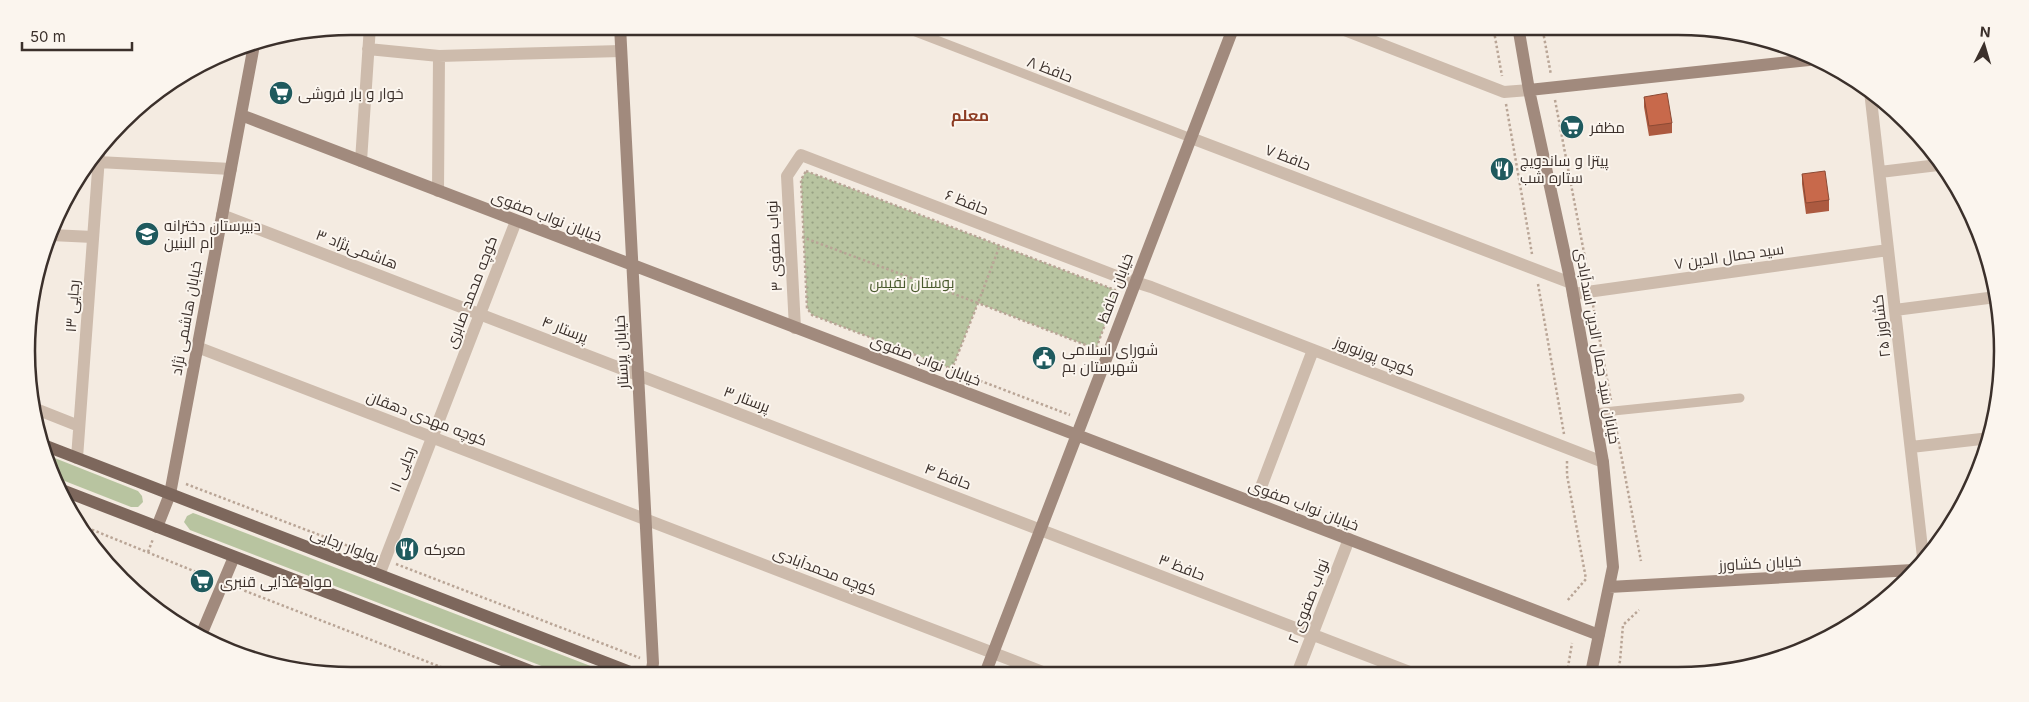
<svg xmlns="http://www.w3.org/2000/svg" width="2029" height="702" font-family="Inter,Cairo,sans-serif">
  <style>
    .grass { fill: #b8c4a0 }
    .park { fill: url(#park-dots) }
    .lines { fill: none; stroke-linecap: round; stroke-linejoin: round }
    .path { stroke: #b9a596; stroke-width: 2.5; stroke-dasharray: 2.5 2.5; stroke-linecap: butt }
    .lane { stroke: #cdbbac; stroke-width: 9 }
    .street { stroke: #cdbbac; stroke-width: 12 }
    .secondary { stroke: #a18a7d; stroke-width: 12 }
    .primary { stroke: #7d675c; stroke-width: 12 }
    .wall { fill: #ac5a40 }
    .building { fill: #c8694b; stroke: #8c4a34 }
    .labels { text-anchor: middle; dominant-baseline: central; stroke-width: 4; stroke-linejoin: round; paint-order: stroke }
    .street-label { font-size: 15px; fill: #3b302b; stroke: #fbf5ee }
    .poi-label { font-size: 15px; fill: #3b302b; stroke: #fbf5ee; text-anchor: start }
    .park-label { font-size: 15px; fill: #4a5a2e; stroke: #fbf5ee }
    .neighbourhood-label { font-size: 16px; font-weight: bold; fill: #8c3b22; stroke: #fbf5ee }
    .rim { fill: none; stroke: #3b302b; stroke-width: 2.5 }
  </style>
  <defs>
    <pattern id="park-dots" width="8" height="8" patternUnits="userSpaceOnUse" patternTransform="scale(1.25)"><rect width="8" height="8" fill="#b8c4a0"/><path d="M2 2h.1M6 6h.1" fill="none" stroke="#97a083" stroke-width="1.8" stroke-linecap="round"/></pattern>
  </defs>
  <rect width="100%" height="100%" fill="#f4ebe1"/>
  <!-- grass -->
  <path class="grass" d="M47,455L138,491L142,496L143,502L138,507H131L57,478Z
    M193,513L196,514L614,675H565L190,530L184,522L187,516Z"/>
  <!-- park -->
  <path class="park" d="M806,171L1115,290L1116,294L1096,349L978,303L952,369L812,315L807,308L801,180Z"/>
  <g class="lines">
    <!-- path -->
    <path class="path" d="M1493,26L1502,76
      M1542,26L1551,75
      M1555,100L1589,279
      M1506,104L1532,254
      M806,171L1115,290L1116,294L1096,349L978,303L952,369L812,315L807,308L801,180Z
      M802,237L978,303L1000,245
      M1538,284L1564,434
      M1593,305L1611,400
      M952,370L1070,415
      M1615,422L1641,561
      M1567,461V475L1586,579L1567,601
      M186,484L372,555
      M78,524L211,578
      M148,552L153,539
      M396,564L640,658
      M235,587L464,676
      M666,669L683,675
      M1567,673L1572,643
      M1617,673L1620,661L1623,625L1639,610"/>
    <!-- lane -->
    <path class="lane" d="M900,26L1191,138
      M1594,413L1740,398"/>
    <!-- street -->
    <path class="street" d="M1334,26L1504,92L1529,90
      M368,49L439,56L621,51
      M1870,91L1923,557
      M1191,138L1571,283
      M361,161L370,26
      M98,162L231,169
      M1880,172L1938,165
      M438,191L439,56
      M222,215L1415,674
      M51,235L93,237
      M1573,294L1888,250
      M1895,310L1996,297
      M795,328L787,176L801,155L1119,277L1151,287L1603,462
      M197,347L1048,674
      M36,409L79,426
      M1911,447L1990,438
      M77,458L99,157
      M1255,503L1313,350
      M379,575L516,221
      M1297,674L1349,539"/>
    <!-- secondary -->
    <path class="secondary" d="M620,26L653,663L651,675
      M1518,26L1529,90L1571,283L1603,462L1613,567L1591,673
      M1529,90L1809,60
      M241,115L1599,635
      M157,527L170,494L254,45
      M1609,587L1913,570
      M201,635L234,557
      M985,674L1234,26"/>
    <!-- primary -->
    <path class="primary" d="M41,444L638,675
      M62,490L541,675"/>
  </g>
  <!-- wall -->
  <path class="wall" d="M1644,97L1672,123V133L1649,136L1644,107Z
    M1802,174L1829,200V211L1806,214L1802,184Z"/>
  <!-- building -->
  <path class="building" d="M1667,93L1672,123L1649,126L1644,97Z
    M1825,171L1829,200L1806,203L1802,174Z"/>
  <!-- icons -->
  <defs>
    <g id="supermarket-disc" transform="scale(1.25)"><circle r="9.5" fill="#1f5a5e" stroke="#fbf5ee"/><path d="M-6-5.5h2.5l.6 2H6L4.5 2H-2.5L-4.4-4H-6ZM-1.5 3.2a1.3 1.3 0 1 0 .1 0ZM3 3.2a1.3 1.3 0 1 0 .1 0Z" fill="#fff"/></g>
    <g id="restaurant-disc" transform="scale(1.25)"><circle r="9.5" fill="#1f5a5e" stroke="#fbf5ee"/><path d="M-5-6h1v4h1v-4h1v4h1v-4h1v5L-1.5 .5V6h-2V.5L-5-1ZM5-6V6H3V1.5H1.5Q1.5-4 5-6Z" fill="#fff"/></g>
    <g id="school-disc" transform="scale(1.25)"><circle r="9.5" fill="#1f5a5e" stroke="#fbf5ee"/><path d="M0-5L7-2L0 1L-7-2ZM-4 1L0 2.5L4 1V4Q0 6-4 4Z" fill="#fff"/></g>
    <g id="civic-disc" transform="scale(1.25)"><circle r="9.5" fill="#1f5a5e" stroke="#fbf5ee"/><path d="M-.6-6.5H3V-4.5H.6V-3L4-1V1h2V6H-6V1h2V-1L-.6-3ZM-1.2 2.5V6h2.4V2.5Z" fill="#fff"/></g>
  </defs>
  <g fill-rule="evenodd">
    <use href="#supermarket-disc" x="281" y="93"/>
    <use href="#supermarket-disc" x="1572" y="127"/>
    <use href="#restaurant-disc" x="1502" y="169"/>
    <use href="#school-disc" x="147" y="234"/>
    <use href="#civic-disc" x="1044" y="358"/>
    <use href="#restaurant-disc" x="407" y="549"/>
    <use href="#supermarket-disc" x="202" y="581"/>
  </g>
  <g class="labels">
    <!-- street labels -->
    <g class="street-label">
      <text transform="translate(1050 69) rotate(21)">حافظ ۸</text>
      <text transform="translate(1288 157) rotate(21)">حافظ ۷</text>
      <text transform="translate(967 202) rotate(21)">حافظ ۶</text>
      <text transform="translate(547 216) rotate(21)">خیابان نواب صفوی</text>
      <text transform="translate(774 246) rotate(-93)">نواب صفوی ۳</text>
      <text transform="translate(357 249) rotate(21)">هاشمی‌نژاد ۳</text>
      <text transform="translate(1729 256) rotate(-8)">سید جمال الدین ۷</text>
      <text transform="translate(1115 288) rotate(-69)">خیابان حافظ</text>
      <text transform="translate(471 292) rotate(-69)">کوچه محمد صابری</text>
      <text transform="translate(72 306) rotate(-86)">رجایی ۱۳</text>
      <text transform="translate(186 318) rotate(-80)">خیابان هاشمی نژاد</text>
      <text transform="translate(1881 326) rotate(-97)">کشاورز ۲۵</text>
      <text transform="translate(565 329) rotate(21)">پرستار ۴</text>
      <text transform="translate(1598 346) rotate(80)">خیابان سید جمال الدین اسدآبادی</text>
      <text transform="translate(621 352) rotate(-93)">خیابان پرستار</text>
      <text transform="translate(1375 356) rotate(21)">کوچه پورنوروز</text>
      <text transform="translate(926 360) rotate(21)">خیابان نواب صفوی</text>
      <text transform="translate(747 399) rotate(21)">پرستار ۳</text>
      <text transform="translate(427 418) rotate(21)">کوچه مهدی دهقان</text>
      <text transform="translate(402 469) rotate(-69)">رجایی ۱۱</text>
      <text transform="translate(948 476) rotate(21)">حافظ ۴</text>
      <text transform="translate(1304 505) rotate(21)">خیابان نواب صفوی</text>
      <text transform="translate(345 545) rotate(21)">بولوار رجایی</text>
      <text transform="translate(1760 563) rotate(-3)">خیابان کشاورز</text>
      <text transform="translate(1182 567) rotate(21)">حافظ ۳</text>
      <text transform="translate(825 571) rotate(21)">کوچه محمدآبادی</text>
      <text transform="translate(1308 601) rotate(-69)">نواب صفوی ۲</text>
    </g>
    <!-- poi labels -->
    <g class="poi-label">
      <text x="298" y="93">خوار و بار فروشی</text>
      <text x="1590" y="127">مظفر</text>
      <text x="1520" y="160">پیتزا و ساندویچ<tspan x="1520" dy="17">ستاره شب</tspan></text>
      <text x="164" y="225">دبیرستان دخترانه<tspan x="164" dy="17">ام البنین</tspan></text>
      <text x="1062" y="349">شورای اسلامی<tspan x="1062" dy="17">شهرستان بم</tspan></text>
      <text x="424" y="549">معرکه</text>
      <text x="220" y="581">مواد غذایی قنبری</text>
    </g>
    <!-- park labels -->
    <g class="park-label">
      <text x="912" y="282">بوستان نفیس</text>
    </g>
    <!-- neighbourhood labels -->
    <g class="neighbourhood-label">
      <text x="970" y="115">معلم</text>
    </g>
  </g>
  <!-- crop -->
  <path d="M0 0H2029V702H0ZM351 35H1678A316 316 0 0 1 1994 351V351A316 316 0 0 1 1678 667H351A316 316 0 0 1 35 351V351A316 316 0 0 1 351 35Z" fill="#fbf5ee" fill-rule="evenodd"/>
  <path class="rim" d="M351 35H1678A316 316 0 0 1 1994 351V351A316 316 0 0 1 1678 667H351A316 316 0 0 1 35 351V351A316 316 0 0 1 351 35Z"/>
  <!-- north arrow -->
  <g transform="translate(1984 45) rotate(5)" stroke="#fbf5ee" stroke-width="4" paint-order="stroke">
  <path d="M0-4L9 19L0 12L-9 19Z" fill="#3b302b"/>
  <text y="-8" font-size="14" font-weight="bold" text-anchor="middle" fill="#3b302b">N</text>
  </g>
  <!-- scale -->
  <path d="M22 42v8h110v-8" fill="none" stroke="#3b302b" stroke-width="2.5"/>
  <text x="30" y="42" font-size="15" fill="#3b302b" stroke="#fbf5ee" stroke-width="4" paint-order="stroke">50 m</text>
</svg>
